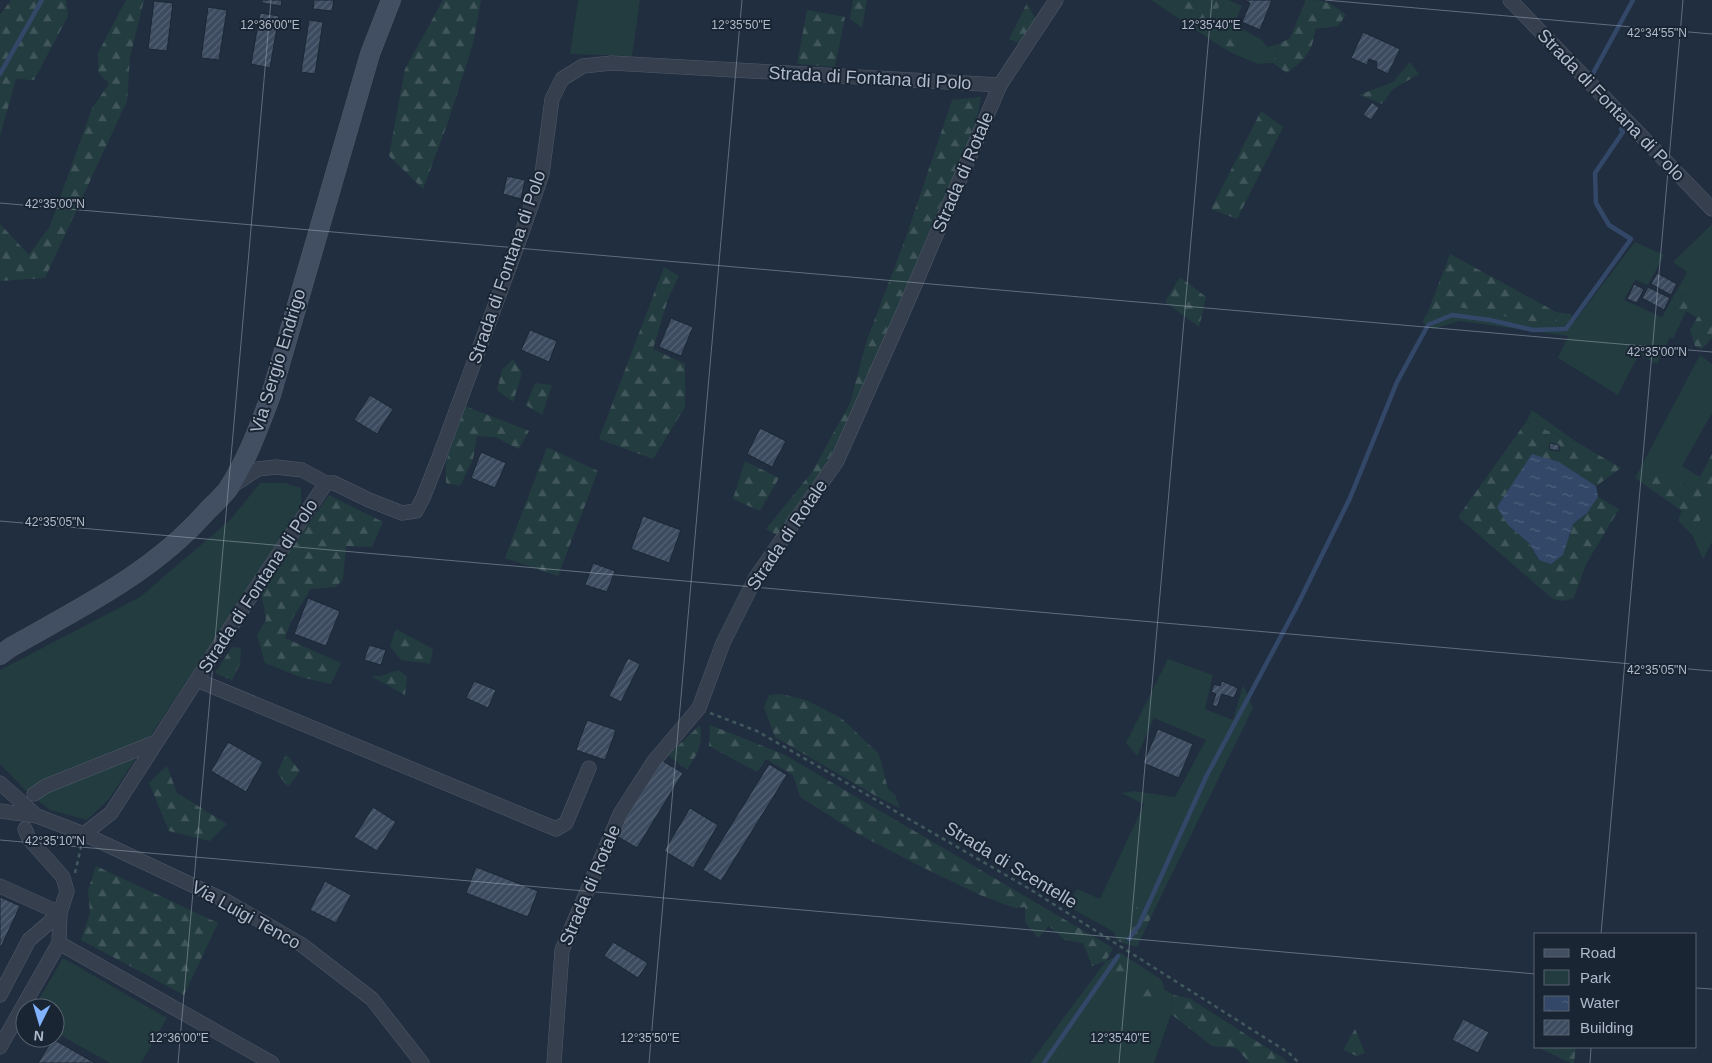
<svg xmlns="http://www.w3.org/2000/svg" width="1712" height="1063" font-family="Helvetica,sans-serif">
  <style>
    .green { fill: #233c40 }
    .forest { fill: url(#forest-firs) }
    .water { fill: url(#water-ripples) }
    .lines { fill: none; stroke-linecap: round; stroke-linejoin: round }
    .stream { stroke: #334868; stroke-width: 4.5 }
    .building { fill: url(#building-hatch); stroke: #1c2735 }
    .street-casing { stroke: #505a69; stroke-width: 15 }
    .secondary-casing { stroke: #505a69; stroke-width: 20 }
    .path { stroke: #41595d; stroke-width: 2.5; stroke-dasharray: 4 4; stroke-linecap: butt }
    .street { stroke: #353f4e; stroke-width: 14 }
    .secondary { stroke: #424e62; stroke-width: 19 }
    .ticks { fill: none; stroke: #b0baca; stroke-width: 1; stroke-opacity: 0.45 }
    .labels { text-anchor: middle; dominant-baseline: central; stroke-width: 4; stroke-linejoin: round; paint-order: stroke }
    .street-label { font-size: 18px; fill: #b0baca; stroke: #1a2533 }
    .ticks-label { font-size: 12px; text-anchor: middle; fill: #b0baca; stroke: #1a2533; stroke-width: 4; stroke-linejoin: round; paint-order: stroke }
  </style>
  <defs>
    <pattern id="forest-firs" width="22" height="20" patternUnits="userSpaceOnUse" patternTransform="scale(1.25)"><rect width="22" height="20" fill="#233c40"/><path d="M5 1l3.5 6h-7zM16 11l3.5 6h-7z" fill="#40565a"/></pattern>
    <pattern id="water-ripples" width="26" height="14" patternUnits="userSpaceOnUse" patternTransform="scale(1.25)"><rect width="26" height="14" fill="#334868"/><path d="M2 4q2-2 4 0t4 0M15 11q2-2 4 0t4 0" fill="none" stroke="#4e607c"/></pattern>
    <pattern id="building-hatch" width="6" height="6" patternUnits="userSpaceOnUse" patternTransform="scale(1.25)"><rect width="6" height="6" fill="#3c4b5f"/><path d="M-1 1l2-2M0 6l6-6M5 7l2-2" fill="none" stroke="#566375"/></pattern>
  </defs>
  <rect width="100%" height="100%" fill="#212e3f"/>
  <!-- green -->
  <path class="green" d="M578,0H640L632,56L570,54Z
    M1151,0H1196L1189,2L1219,7L1220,0H1228L1242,6L1234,24L1262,40L1267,47L1279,44L1273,63L1258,64L1234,54L1239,45L1225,29L1217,44Z
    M1712,224V324L1703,314L1697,318L1686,311L1693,298L1676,292L1687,272L1673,262Z
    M1635,242L1664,255L1648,285L1635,280L1624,300L1666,319L1674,308L1685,313L1673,339L1670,337L1657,364L1639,354L1618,395L1558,358L1568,336L1460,321L1433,329L1422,322L1428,312L1438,313L1453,306L1558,327L1556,312L1571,314L1574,322Z
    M1700,355L1712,364V413L1682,466L1700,477L1692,492L1665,471L1635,478Z
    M1532,410L1578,443L1526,422Z
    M260,483H285L301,488V507L109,799L87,820L50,810L25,790L0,764V670L140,597L230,520Z
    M1712,498V542L1703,559L1692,535Z
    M1168,659L1213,675L1205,709L1233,720L1243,685L1253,708L1151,917L1143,895L1134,913L1114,932L1067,906L1077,889L1100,899L1144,804L1121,793L1134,791L1175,797L1206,740L1154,718L1137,756L1126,743Z
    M1119,952L1162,980L1164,989L1173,995L1171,1014L1154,1063H1030L1106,961L1117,956Z
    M63,958L167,1018L141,1063H110L55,1032V1008H34Z"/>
  <!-- forest -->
  <path class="forest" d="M11,0H66L68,16L34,80L16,79L0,136V15Z
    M126,0H144L130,57L127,101L45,278L0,281V224L29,255L50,226L92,108L109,84L98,72V53Z
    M443,0H481L473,44L448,122L423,189L389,156L405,69Z
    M853,0H867L862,28L850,19Z
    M1196,0H1220L1219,7L1198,24L1180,4Z
    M1306,0C1327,0 1329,2 1346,15L1338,26L1315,29C1313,52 1305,59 1287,73L1273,63L1279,44L1290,38Z
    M1027,3L1035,18L1030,29L1018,43L1009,39Z
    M807,10L845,17L835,67L797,64Z
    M1225,29L1234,30L1239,45L1234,54L1217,44Z
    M1410,62L1419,74L1393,89L1382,104L1359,95L1393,82Z
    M981,97L974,133L938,210L857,405L821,474L777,535L766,529L812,472L850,403L867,340L906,237L952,100Z
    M1261,111L1283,127L1237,219L1211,209Z
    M1450,254L1556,312L1558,327L1453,306L1438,313L1428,312Z
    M664,267L679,276L668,299L653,349L685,364V407L653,459L599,439Z
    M1180,277L1206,297L1199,327L1165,302Z
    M1676,292L1693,298L1685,313L1674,308L1666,319L1662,317Z
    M1703,313L1712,324V338L1702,349L1695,346L1690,330L1697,318Z
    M513,359L522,373L513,402L497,390L502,370Z
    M535,383L552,385L542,415L526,405Z
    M465,406L529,431L519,449L495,437L477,436L473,459L460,486L446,483V462Z
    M1526,422L1578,443L1621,468L1596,486L1559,462L1508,525L1529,543L1538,560L1569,538L1573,524L1587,513L1598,497L1619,509L1586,564L1574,598L1563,601L1553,599L1458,517Z
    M547,447L598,471L558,576L505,558Z
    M1712,454V498L1692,535L1678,520L1682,511L1635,478L1665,471L1692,492Z
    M745,461L779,478L760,511L733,499Z
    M329,495L383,522L372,547L346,546L343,579L336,587L311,589L291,621L285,638L341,663L331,684L300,677L265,663L257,635L266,620L261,592Z
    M396,629L433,649L430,664L401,660L390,646Z
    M232,647L241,648L240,664L232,680L215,673Z
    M399,670L407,677L405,695L371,676H380Z
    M781,694L806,700L841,718L879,754L888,789L895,795L900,808L876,796L775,737L764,707L769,695Z
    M700,725C703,746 698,752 687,770L668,755Z
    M710,725L785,755L1113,948L1106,961L1092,966L1083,943L1065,940L1049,926L1038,938L1025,922V907L1015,908L980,895L920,866L860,835L800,797L793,775L766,759L757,772L709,746Z
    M286,754L300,771L288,787L277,773Z
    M167,766L177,793L227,824L210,841L169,831L149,783Z
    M96,866L218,923L184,995L81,940L90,913L88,890Z
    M1143,894L1151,917L1137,947L1117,941L1114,932L1134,913Z
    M1117,955L1134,972L1107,974Z
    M1148,975L1164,989L1155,1002L1132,994Z
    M1173,995L1189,998L1283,1058L1288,1063H1250L1236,1048L1212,1046L1171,1014Z
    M1355,1029L1365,1053L1357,1056L1343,1050Z
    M1537,1047H1576L1574,1063H1571Z"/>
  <!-- water -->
  <path class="water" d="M1532,454L1559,462L1596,486L1598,497L1587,513L1573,524L1563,555L1551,564L1539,560L1529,543L1508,525L1497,507Z"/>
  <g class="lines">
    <!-- stream -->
    <path class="stream" d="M0,74L42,0
      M1591,77L1633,0
      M1129,939L1139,925L1206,777L1296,608L1350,498L1397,382L1428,325L1452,315L1490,320L1533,330L1566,329L1631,239L1609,225L1596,203L1595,173L1623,132L1621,129
      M1044,1063L1118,956"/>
  </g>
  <!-- building -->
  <path class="building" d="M262,0H282L281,6L262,3Z
    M314,0H334L332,11L313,9Z
    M1243,0H1272L1260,30L1242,22L1250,3Z
    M154,1L173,3L167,51L148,49Z
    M208,7L227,10L219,60L201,58Z
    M260,13L279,16L270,68L251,64Z
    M309,20L323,22L315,74L301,72Z
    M1363,32L1400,49L1388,74L1376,68L1377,62L1369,59L1367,65L1351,58Z
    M1372,102L1379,108L1371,120L1363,115Z
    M507,176L525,180L521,199L503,194Z
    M1657,273L1677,284L1671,295L1651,284Z
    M1634,284L1644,289L1637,303L1627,299Z
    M1648,287L1670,298L1664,310L1642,298Z
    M671,318L693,327L681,356L659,347Z
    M530,330L557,341L549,362L521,350Z
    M370,395L393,409L377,434L354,420Z
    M760,428L786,441L772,467L747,454Z
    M1550,443L1559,445V451L1549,449Z
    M481,452L506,463L495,488L471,478Z
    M643,516L681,530L669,563L631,549Z
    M593,563L615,571L607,592L585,585Z
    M308,598L340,611L326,646L294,634Z
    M369,645L386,650L381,665L364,660Z
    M628,658L640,664L621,702L609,696Z
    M474,681L496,690L488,708L466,698Z
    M1222,681L1238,688L1234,698L1222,694L1217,707L1212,705L1216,694L1211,692L1214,684L1220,686Z
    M587,720L616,730L605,760L576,750Z
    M1158,729L1193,744L1179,778L1143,763Z
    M228,742L263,762L246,792L211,771Z
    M661,760L683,773L637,848L615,835Z
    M769,764L787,775L721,881L703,870Z
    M373,807L396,822L377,851L354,837Z
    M690,808L718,825L693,868L664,851Z
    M476,867L538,891L528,917L466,893Z
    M325,881L351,895L336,923L310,910Z
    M0,897L20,906L1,947L0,946Z
    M613,942L648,963L638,978L604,956Z
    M1463,1019L1489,1032L1478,1053L1452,1040Z
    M53,1039L95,1063H38Z"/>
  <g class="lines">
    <!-- street casing -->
    <g class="street-casing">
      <path id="street" d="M1510,0L1712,209
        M232,486L258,469L276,467L302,470L326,483
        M197,680L556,829L566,823L589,768
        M0,783L37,816
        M34,794L46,786L156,742
        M0,811L37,816L84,834L226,901L302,945L372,999L422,1063
        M84,834L111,813L252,594L326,483H334L369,500L402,513L416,511L423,498L438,460L520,238L542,174L552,99L562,79L583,66L612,63L1000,85L1056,0
        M0,886L60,913
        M59,943L272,1063
        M0,995L29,940L60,913
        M0,1047L59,943L60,913L67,891L63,877L29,839L25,829
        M554,1063L562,950L620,814L654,761L699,708L723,643L756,577L837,461L905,308L1000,85"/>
    </g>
    <!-- secondary casing -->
    <g class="secondary-casing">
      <path id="secondary" d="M0,655L11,647C80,608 154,572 207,511C214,504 222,497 228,489C247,460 259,427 271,395L370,54L391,0"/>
    </g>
    <!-- path -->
    <path class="path" d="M710,713L757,731L1028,888L1289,1053L1299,1063
      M75,873L81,847"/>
    <!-- street -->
    <use href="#street" class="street"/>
    <!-- secondary -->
    <use href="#secondary" class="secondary"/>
  </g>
  <!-- ticks -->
  <path class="ticks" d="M1325,0L1712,34M0,203L1712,352M0,521L1712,671M0,840L1536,974M1601,934L1683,0M1696,988L1712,989M178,1063L271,0M649,1063L742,0M1119,1063L1212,0M1590,1063L1591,1047"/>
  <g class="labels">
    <!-- street labels -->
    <g class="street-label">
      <text transform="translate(870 78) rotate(3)">Strada di Fontana di Polo</text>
      <text transform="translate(1611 105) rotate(46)">Strada di Fontana di Polo</text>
      <text transform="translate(963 172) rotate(-67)">Strada di Rotale</text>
      <text transform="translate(507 267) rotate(-71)">Strada di Fontana di Polo</text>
      <text transform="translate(278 361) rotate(-73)">Via Sergio Endrigo</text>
      <text transform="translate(787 535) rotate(-56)">Strada di Rotale</text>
      <text transform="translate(258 586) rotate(-57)">Strada di Fontana di Polo</text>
      <text transform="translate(1011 865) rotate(31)">Strada di Scentelle</text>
      <text transform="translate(590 885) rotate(-67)">Strada di Rotale</text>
      <text transform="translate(246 915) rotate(29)">Via Luigi Tenco</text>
    </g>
  </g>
  <g class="ticks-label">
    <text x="270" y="29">12°36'00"E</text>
    <text x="741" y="29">12°35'50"E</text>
    <text x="1211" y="29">12°35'40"E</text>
    <text x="1657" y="37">42°34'55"N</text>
    <text x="55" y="208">42°35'00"N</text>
    <text x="1657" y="356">42°35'00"N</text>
    <text x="55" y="526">42°35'05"N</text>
    <text x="1657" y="674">42°35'05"N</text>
    <text x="55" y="845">42°35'10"N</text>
    <text x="179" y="1042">12°36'00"E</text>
    <text x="650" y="1042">12°35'50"E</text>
    <text x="1120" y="1042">12°35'40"E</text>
  </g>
  <!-- legend -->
  <rect x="1534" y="933" width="162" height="115" fill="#1a2533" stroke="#56616f"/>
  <rect x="1544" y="949" width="25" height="8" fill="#424e62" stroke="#56616f"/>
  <text x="1580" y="958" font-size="15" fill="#b0baca">Road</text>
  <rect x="1544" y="970" width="25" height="15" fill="#233c40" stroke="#56616f"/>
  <text x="1580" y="983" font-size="15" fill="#b0baca">Park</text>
  <rect x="1544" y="996" width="25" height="15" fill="url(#water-ripples)" stroke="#56616f"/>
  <text x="1580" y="1008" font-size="15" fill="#b0baca">Water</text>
  <rect x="1544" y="1020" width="25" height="15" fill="url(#building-hatch)" stroke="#56616f"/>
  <text x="1580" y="1033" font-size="15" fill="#b0baca">Building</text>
  <!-- north arrow -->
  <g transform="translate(40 1023) rotate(185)"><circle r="24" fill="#1a2533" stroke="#56616f"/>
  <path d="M0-4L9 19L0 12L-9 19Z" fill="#80b2ff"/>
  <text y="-8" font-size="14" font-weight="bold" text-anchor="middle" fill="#b0baca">N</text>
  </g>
</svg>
